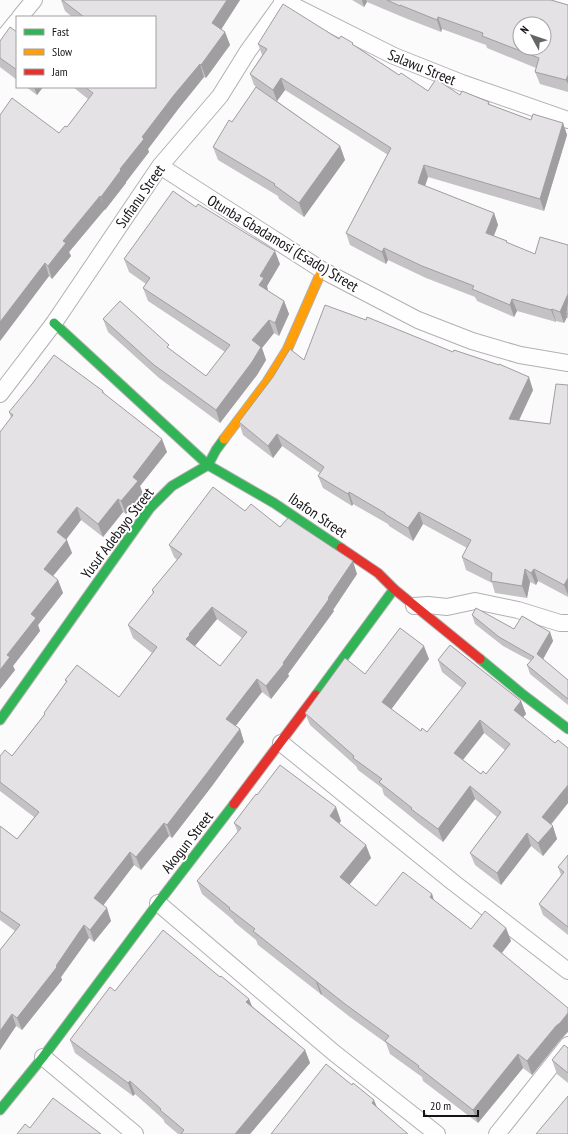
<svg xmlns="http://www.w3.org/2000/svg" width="568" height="1134" font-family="'PT Sans Narrow',sans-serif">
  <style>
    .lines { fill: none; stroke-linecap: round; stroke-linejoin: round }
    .street-casing { stroke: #b2b0b2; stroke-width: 18 }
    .fast-casing { stroke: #b2b0b2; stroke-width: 11 }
    .slow-casing { stroke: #b2b0b2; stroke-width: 11 }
    .jam-casing { stroke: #b2b0b2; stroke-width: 11 }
    .street { stroke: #fffeff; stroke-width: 16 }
    .fast { stroke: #30b455; stroke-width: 9 }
    .slow { stroke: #ff9f0a; stroke-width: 9 }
    .jam { stroke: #e5322d; stroke-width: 9 }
    .wall { fill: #c5c2c5; fill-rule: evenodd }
    .shaded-wall { fill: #a09ea0 }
    .building { fill: #e5e2e5; stroke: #a09ea0; fill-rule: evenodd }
    .labels { text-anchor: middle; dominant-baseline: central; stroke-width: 4; stroke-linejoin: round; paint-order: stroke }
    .street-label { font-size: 15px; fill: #161217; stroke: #fff }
  </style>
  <rect width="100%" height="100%" fill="#fcfbfc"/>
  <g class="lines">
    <!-- street casing -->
    <g class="street-casing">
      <path id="street" d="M282,0L394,56L462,83L568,120
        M20,17L34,0
        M0,42L17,21
        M160,166L322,270L418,320L472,341L520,355L568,363
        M0,394L54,323L160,166L220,96L248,51L284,1
        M414,606L428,605L447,607L475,601L518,610L560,623H568
        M281,743L454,883L568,971
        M158,903L333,1052L437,1134
        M43,1057L135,1134
        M497,1134L568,1045"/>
    </g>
    <!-- fast casing -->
    <g class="fast-casing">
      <path id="fast" d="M54,323L208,465L274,503L341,548
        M480,659L521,693L568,729
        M316,695L394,589
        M0,720L150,508L172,486L208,465L216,450L224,439
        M0,1110L43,1057L158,903L234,804"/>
    </g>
    <!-- slow casing -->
    <g class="slow-casing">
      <path id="slow" d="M224,439L267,382L287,350L322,270"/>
    </g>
    <!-- jam casing -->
    <g class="jam-casing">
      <path id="jam" d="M341,548L378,573L394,589L480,659
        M234,804L316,695"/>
    </g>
    <!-- street -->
    <use href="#street" class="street"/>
    <!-- fast -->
    <use href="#fast" class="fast"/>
    <!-- slow -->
    <use href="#slow" class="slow"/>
    <!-- jam -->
    <use href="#jam" class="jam"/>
  </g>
  <!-- wall -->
  <path class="wall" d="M61,0H240L221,29L225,32L230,45L206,78L204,77L179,108L148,149L149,152L126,182V183L105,210V209L69,252L71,256L52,279L49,276L0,341L59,133L67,127L88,99L73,87H155V17H72L65,11Z
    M352,0H551L568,5V92L540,84L535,72L536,68L487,48L486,45L442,29L441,32L405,18L367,2L364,7Z
    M17,32V80L0,67V41Z
    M339,39L354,45L399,75L428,91L460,95L489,102L490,105L531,120L563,123L567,135L544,211L428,177L425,186L494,213L498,225L494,236L507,241V243L535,254L568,245V319L567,317L564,323L556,321V322L517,311L514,317L477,301L475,297L426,278L388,260L386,264L350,245L346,233L388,155L285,90L277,101L340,146L345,160L304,217L279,199L278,196L218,160L213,147L232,122L256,87L254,85L250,74L262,55L258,44Z
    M26,87H43L37,95Z
    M196,207L280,264L267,286L268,291L284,301L289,314L279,336L274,333L262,348L266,360L257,375L220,423L159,378L108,332L103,319L206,376L225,352L148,301L143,288L146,284L129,272L124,259Z
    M304,360L533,390L519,420L550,424L568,385V597L538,581L536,585L530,582L527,598L495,593L492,583L466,570L462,557L467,548L423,524L413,541L389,526L388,524L353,504L352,506L323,488L318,476L320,473L282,446L273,458L243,435L239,422Z
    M103,391L104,393L167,452L140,486L143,494L126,514L123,512L103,537L81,520L66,539L72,553L53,576L58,580L63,593L38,625L40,631L13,666L15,670L0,689L11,418L9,412Z
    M245,511L280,527L357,574L333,610L334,611L288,674L289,676L271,699L262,692L235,726L240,729L244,742L212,786L172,838L169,836L141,870L134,865L103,905L111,921L94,942L89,938L61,977L62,980L22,1030L16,1026L0,1050V950L15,931L0,920V826L17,839L34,817L0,791V756H12L44,715V713L66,682L65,680L119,697L152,653L133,638L128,625L153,594L152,590L177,560L174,557L169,545ZM217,619L242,638L220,666L195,646Z
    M472,615L514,629L550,632L553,641L543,659L568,680V705L530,674L527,665L531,661L503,646L475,624Z
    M429,659L391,709L421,731L427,732L462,688L442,672L438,660L521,701L526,714L522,718L568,803L551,825L557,839L543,856L531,846L501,885L475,865L470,853L497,817L475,799L443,842L416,821L415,820L384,795L382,788L358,770L356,766L310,725L305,713L365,674ZM484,733L505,750L486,774H481L463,760Z
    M341,821L339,823L371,858L349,885L376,906L432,894L434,900L471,929L506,928L511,941L502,953L564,1036L561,1039L532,1075L523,1068L478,1123L423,1081L422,1077L390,1054L386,1043L350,1017L258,945L256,940L234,922L233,920L202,894L197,881L238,833L234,823Z
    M568,855V935L543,915L539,904L561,875L558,867Z
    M220,977L249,999L252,1006L305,1050L310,1063L250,1134H178L165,1123L163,1119L135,1094L133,1096L75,1053L70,1040L115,991Z
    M568,1048V1083L557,1074L552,1060Z"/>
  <!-- shaded-wall -->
  <path class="shaded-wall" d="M227,0H240L217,36L212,23Z
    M362,0H366L367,2L364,7Z
    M438,17L442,29L441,32L437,20Z
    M225,32L230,45L206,78L201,65Z
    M200,64L204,77L179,108L174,95Z
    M568,75V84L566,80Z
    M281,78L285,90L277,101L273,90Z
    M34,87H43L37,95Z
    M174,95L179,108L148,149L149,152L126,182V183L105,210L101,197L120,169L142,137Z
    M563,123L567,135L544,211L540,199Z
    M340,146L345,160L304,217L299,203Z
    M424,165L428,177L422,195L418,183Z
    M100,196L105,209L69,252L71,256L52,279L48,266L63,241Z
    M494,213L498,225L490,245L486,233Z
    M384,248L388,260L386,264L382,252Z
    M275,251L280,264L267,286L268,291L259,285L260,276Z
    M45,263L49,276L0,341V322Z
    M568,294V314L566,313L567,317L564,323L560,312Z
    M512,299L517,311L514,317L510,305Z
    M284,301L289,314L279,336L275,323Z
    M552,309L556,321V322L551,310Z
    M269,320L274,333L262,348L266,360L257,375L220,423L216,410L252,340Z
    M529,377L533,390L514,431L509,419Z
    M277,434L282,446L273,458L268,446Z
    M162,439L167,452L140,486L143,494L126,514L121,501L133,477Z
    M349,492L353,504L352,506L348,494Z
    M118,499L123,512L103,537L98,524Z
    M77,507L81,520L62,545L57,532Z
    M419,512L423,524L413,541L408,528Z
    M67,540L72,553L48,582L44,569Z
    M353,561L357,574L333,610L334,611L288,674L289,676L271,699L266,686Z
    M525,569L530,582L527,598L522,586Z
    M534,569L538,581L536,585L531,573Z
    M568,578V595L564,585Z
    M58,580L63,593L38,625L40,631L13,666L15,670L0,689V670L7,655L31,614Z
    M212,607L217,619L194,647L186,639L189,634Z
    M550,632L553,641L541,663L537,654Z
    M424,646L429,659L387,715L382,702Z
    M257,679L262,692L231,732L226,719Z
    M521,701L526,714L518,723L514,710Z
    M480,720L484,733L458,766L454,753Z
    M240,729L244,742L212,786L172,838L167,825Z
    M568,785V803L546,830L542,817Z
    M470,786L475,799L443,842L438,829Z
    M336,807L341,821L335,829L330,816Z
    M164,823L169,836L141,870L136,857Z
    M553,826L557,839L543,856L538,843Z
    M527,833L531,846L501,885L497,873Z
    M366,845L371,858L345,890L340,877Z
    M130,852L134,865L99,911L94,898Z
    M432,894L436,908L430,897Z
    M107,908L111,921L94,942L90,930Z
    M84,925L89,938L61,977L62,980L22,1030L17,1018Z
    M506,928L511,941L497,959L493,946Z
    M317,981L322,994L321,995L316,982Z
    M249,999L254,1012L246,1002Z
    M568,1013V1032L561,1039L532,1075L527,1061L556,1026Z
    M12,1014L16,1026L0,1050V1031Z
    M305,1050L310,1063L250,1134H235Z
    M518,1054L523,1068L478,1123L473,1110Z
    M130,1081L135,1094L133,1096L128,1083Z
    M374,1100L379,1112L372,1103Z"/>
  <!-- building -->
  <path class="building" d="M62,0H227L212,23L225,32L201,65L200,64L174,95L142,137L144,139L120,169L121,170L101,197L100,196L63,241L66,243L48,266L45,263L0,322V115L12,98L59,133L65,126L67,127L93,93L85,87H155V17H84Z
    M387,0H551L568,5V75L566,80L535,72L539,58L482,36L483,33L438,17L437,20L400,5V6ZM520,24H544V48H520Z
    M283,4L339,39L341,36L353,43L352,44L399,75L401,73L428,91L436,79L460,95L462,91L489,102L488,104L531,120L533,114L563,123L540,199L424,165L418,183L494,213L486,233L507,241L506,242L535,254L540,237L568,245V294L560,312L552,309L551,310L512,299L510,305L472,289L474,286L422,266L384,248L382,252L346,233L391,148L281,78L273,90L250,74L267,49L258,44Z
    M10,27L17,32V70L0,58V41Z
    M256,87L340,146L299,203L274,185L275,184L213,147L229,120L232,122Z
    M173,191L196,207L198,204L275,251L260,276L264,278L259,285L284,301L275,323L269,320L252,340L261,347L252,362L216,410L154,365L103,319L120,301L169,345L167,347L206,376L230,345L143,288L150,278L124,259Z
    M568,298V314L566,313Z
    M325,305L366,320L367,317L453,352L454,350L499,365V364L529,377L509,419L550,424L556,384L568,385V578L564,585L534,569L531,573L525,569L522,586L491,581L492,573L462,557L471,540L419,512L408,528L385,514V513L349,492L348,494L318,476L324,467L277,434L268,446L239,422L273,377L290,349L304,360Z
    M54,355L103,391L102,392L162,439L133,477L138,481L121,501L118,499L98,524L77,507L57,532L67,540L44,569L58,580L31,614L36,618L7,655L10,657L0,670V432L13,415L9,412L32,384Z
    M213,487L245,511L251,504L280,527L288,518L353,561L328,598L329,599L283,663L284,664L266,686L257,679L226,719L240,729L207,773L167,825L164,823L136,857L130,852L94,898L107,908L90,930L84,925L56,966L57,967L17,1018L12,1014L0,1031V950L20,925L0,911V826L17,839L39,812L0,782V756L5,750L12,756L45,714L44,713L67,681L65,680L77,665L119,697L157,647L128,625L154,592L152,590L182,554L169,545ZM212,607L247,632L220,666L186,639L190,635L189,634Z
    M476,608L514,629L522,616L550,632L537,654L568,680V699L527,665L534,657L499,637L472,615Z
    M400,628L424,646L382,702L421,731L422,728L427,732L466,683L438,660L450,645L521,701L514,710L555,743L558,740L568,748V785L542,817L553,826L538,843L527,833L497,873L470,853L501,812L470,786L438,829L411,809L412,808L379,782L382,779L353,758L354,756L305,713L345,658L365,674ZM480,720L510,744L486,774L483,771L481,774L454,753Z
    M280,765L336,807L330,816L366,845L340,877L376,906L403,872L432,894L430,897L471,929L485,911L506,928L493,946L568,1008V1013L560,1023L556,1026L527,1061L518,1054L473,1110L418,1067L419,1066L385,1041L389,1036L345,1004L253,931L255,929L229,909L230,908L197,881L241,828L234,823L256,794L257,795Z
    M568,855V927L539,904L564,872L558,867Z
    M163,930L220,977L221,976L249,999L246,1002L305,1050L235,1134H181L184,1130L160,1110L161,1109L130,1081L128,1083L70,1040L110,987L115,991Z
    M564,1045L568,1048V1073L552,1060Z
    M326,1064L352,1085L353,1083L374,1100L372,1103L408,1134H271Z
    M568,1096V1134H536Z
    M53,1098L101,1134H17L25,1124L30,1128Z"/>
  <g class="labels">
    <!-- street labels -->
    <g class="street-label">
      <text transform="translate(422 67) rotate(22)">Salawu Street</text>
      <text transform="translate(140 196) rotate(-55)">Sufianu Street</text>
      <text transform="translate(283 243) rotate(31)">Otunba Gbadamosi (Esado) Street</text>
      <text transform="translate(318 515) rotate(34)">Ibafon Street</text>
      <text transform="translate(117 533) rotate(-53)">Yusuf Adebayo Street</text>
      <text transform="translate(187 842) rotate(-52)">Akogun Street</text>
    </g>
  </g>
  <!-- legend -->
  <rect x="16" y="16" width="140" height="72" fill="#ffffff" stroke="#a2a0a2"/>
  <rect x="24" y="29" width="20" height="6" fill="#30b455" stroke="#a2a0a2"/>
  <text x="52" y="36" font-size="12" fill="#161217">Fast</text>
  <rect x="24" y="49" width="20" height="6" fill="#ff9f0a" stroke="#a2a0a2"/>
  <text x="52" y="56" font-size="12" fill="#161217">Slow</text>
  <rect x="24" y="69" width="20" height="6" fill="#e5322d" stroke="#a2a0a2"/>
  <text x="52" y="76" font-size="12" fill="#161217">Jam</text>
  <!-- north arrow -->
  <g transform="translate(532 36) rotate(310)"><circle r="19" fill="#ffffff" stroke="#a2a0a2"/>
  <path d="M0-3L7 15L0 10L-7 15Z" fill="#666467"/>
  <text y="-6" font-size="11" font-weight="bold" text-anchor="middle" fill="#161217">N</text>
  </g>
  <!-- scale -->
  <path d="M424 1110v6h54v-6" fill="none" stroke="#161217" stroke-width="2"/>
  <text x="430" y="1110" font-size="12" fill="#161217" stroke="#ffffff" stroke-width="3" paint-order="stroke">20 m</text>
</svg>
